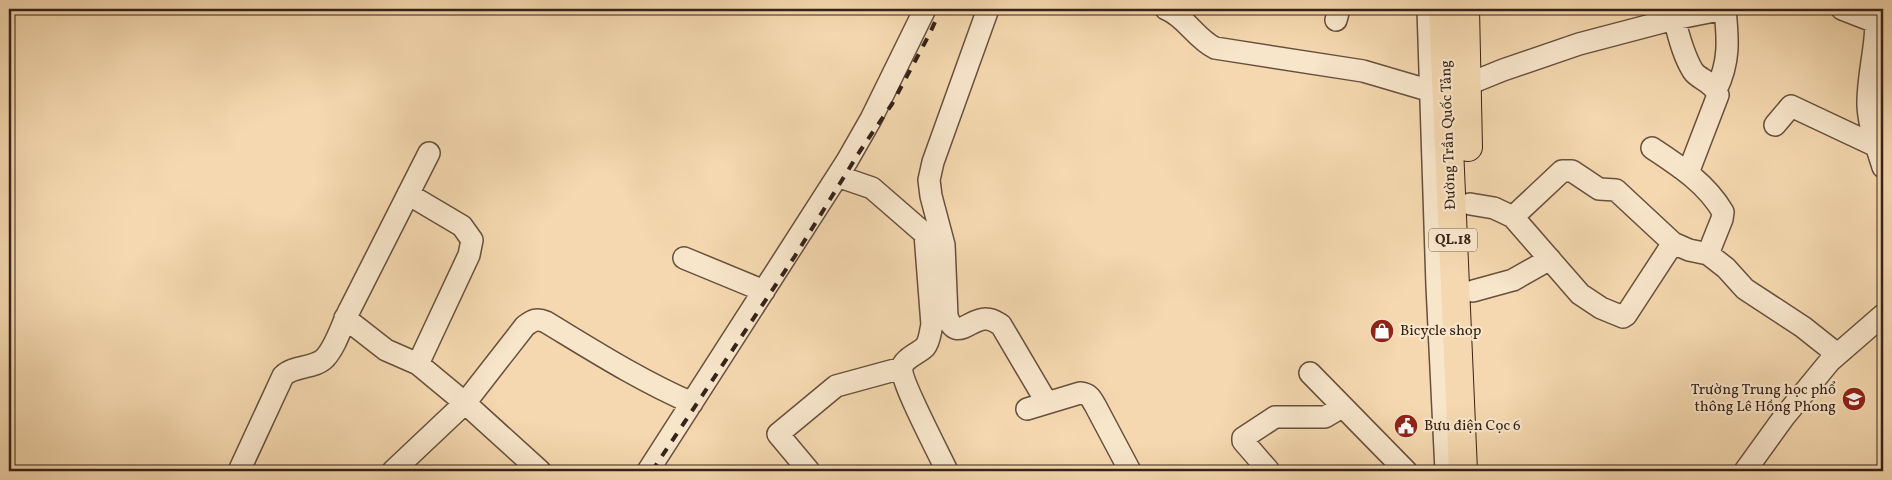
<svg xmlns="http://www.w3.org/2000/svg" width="1892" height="480" font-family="Vollkorn,serif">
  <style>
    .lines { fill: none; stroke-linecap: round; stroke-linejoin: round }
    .minor-casing { stroke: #66503e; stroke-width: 24 }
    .highway-casing { stroke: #362219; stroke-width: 30 }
    .minor { stroke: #f8e6cb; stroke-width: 21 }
    .highway { stroke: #f5d8af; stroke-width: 28 }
    .rail { stroke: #362219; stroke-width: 4; stroke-dasharray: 9 9; stroke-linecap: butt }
    .labels { text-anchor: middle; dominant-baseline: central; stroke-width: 4.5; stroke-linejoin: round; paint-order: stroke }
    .shield { fill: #f8e6cb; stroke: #705d4e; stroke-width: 1 }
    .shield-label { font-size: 14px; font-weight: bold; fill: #362219 }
    .street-label { font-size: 15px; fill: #362219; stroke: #f8e6cb }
    .poi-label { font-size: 15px; fill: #362219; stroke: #f8e6cb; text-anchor: start }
  </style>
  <rect width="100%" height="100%" fill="#f5d8af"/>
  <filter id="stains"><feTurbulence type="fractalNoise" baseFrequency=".004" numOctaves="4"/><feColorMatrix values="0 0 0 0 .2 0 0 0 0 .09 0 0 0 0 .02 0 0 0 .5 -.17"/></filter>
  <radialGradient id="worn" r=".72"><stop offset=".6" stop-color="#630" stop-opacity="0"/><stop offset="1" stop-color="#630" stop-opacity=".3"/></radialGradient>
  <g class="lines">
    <!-- minor casing -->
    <g class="minor-casing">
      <path id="minor" d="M988,9L933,162L929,180L931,196L944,245L947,316C956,343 970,318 986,319C993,319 996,322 1001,325L1047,403
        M1166,9C1185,16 1196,39 1215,48L1363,71L1431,91
        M1428,9L1437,286L1446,471
        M1842,9L1883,25
        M1875,9C1879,41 1867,74 1868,106C1869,126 1877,148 1883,167
        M1674,19C1679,36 1683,55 1693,71C1699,80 1713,81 1718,95L1688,173
        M1336,20L1339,9
        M1466,85L1503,70L1579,44L1674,19L1724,9
        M1716,90C1730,62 1728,39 1725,9
        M1775,125L1791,106L1876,146
        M1652,148C1679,166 1706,183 1723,212L1722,219L1708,254
        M838,175L843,178L872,188L925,234L932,325C930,332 930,341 925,347C919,353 903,359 902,368C900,380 940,456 947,471
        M408,194L462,226L472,240L469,255L418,364
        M1470,204L1494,208L1513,217L1580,294L1601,308L1623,317L1626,315L1673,243
        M1513,217L1562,171H1572L1599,189L1616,190L1673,243L1689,250L1708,254L1726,268L1745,289L1803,327L1837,354
        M684,258L764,291
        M1473,291L1513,280L1550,259
        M345,318L386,350L418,364L465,403L540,471
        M1310,373L1406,471
        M1027,409L1080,393C1089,394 1091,398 1095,405L1130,471
        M239,471L283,376C294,365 314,369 325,358C337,345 342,323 351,307C377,256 403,204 429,153
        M393,471L465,403L525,326C533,320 537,318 546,322C594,351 641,381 692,403
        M648,471L847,161L871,119L925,9
        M809,471L778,434L836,386L902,368
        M1269,471L1243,441V438L1275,417H1325L1342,407
        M1745,471L1784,417L1830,361L1883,315"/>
    </g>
    <!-- highway casing -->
    <g class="highway-casing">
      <path id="highway" d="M1443,9L1463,471
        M1465,9L1468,147"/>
    </g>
    <!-- minor -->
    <use href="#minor" class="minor"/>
    <!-- highway -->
    <use href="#highway" class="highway"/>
    <!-- rail -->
    <path class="rail" d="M652,471L795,256L860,151L892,104L929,35L941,9"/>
  </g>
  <!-- icons -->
  <defs>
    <g id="shop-disc" transform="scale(1.25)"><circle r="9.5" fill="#8f2418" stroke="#f8e6cb"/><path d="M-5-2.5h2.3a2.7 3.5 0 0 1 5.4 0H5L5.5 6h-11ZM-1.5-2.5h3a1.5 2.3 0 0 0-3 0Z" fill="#fff"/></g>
    <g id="school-disc" transform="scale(1.25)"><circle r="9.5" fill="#8f2418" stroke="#f8e6cb"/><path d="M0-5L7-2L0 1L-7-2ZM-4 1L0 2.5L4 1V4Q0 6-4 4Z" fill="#fff"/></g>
    <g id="civic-disc" transform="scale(1.25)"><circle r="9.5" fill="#8f2418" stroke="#f8e6cb"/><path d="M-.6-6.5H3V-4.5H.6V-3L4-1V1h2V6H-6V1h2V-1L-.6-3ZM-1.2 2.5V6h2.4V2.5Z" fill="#fff"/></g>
  </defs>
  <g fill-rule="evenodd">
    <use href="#shop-disc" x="1382" y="331"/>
    <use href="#school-disc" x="1854" y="399"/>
    <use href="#civic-disc" x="1406" y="426"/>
  </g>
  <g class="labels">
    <!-- shield labels -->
    <rect class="shield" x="1429" y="228.5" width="48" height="23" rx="4"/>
    <g class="shield-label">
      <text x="1453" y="240">QL.18</text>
    </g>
    <!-- street labels -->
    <g class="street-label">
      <text transform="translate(1449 135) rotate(-92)">Đường Trần Quốc Tảng</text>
    </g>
    <!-- poi labels -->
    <g class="poi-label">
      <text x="1400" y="331">Bicycle shop</text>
      <text x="1836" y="390" text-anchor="end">Trường Trung học phổ<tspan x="1836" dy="17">thông Lê Hồng Phong</tspan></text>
      <text x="1424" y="426">Bưu điện Cọc 6</text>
    </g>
  </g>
  <!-- margin -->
  <rect width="1892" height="480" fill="none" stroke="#f5d8af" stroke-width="30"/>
  <rect x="10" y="10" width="1872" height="460" fill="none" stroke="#362219" stroke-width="2.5"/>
  <rect x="15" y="15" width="1862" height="450" fill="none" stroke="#362219"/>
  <rect width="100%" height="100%" filter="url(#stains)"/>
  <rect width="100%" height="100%" fill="url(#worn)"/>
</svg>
